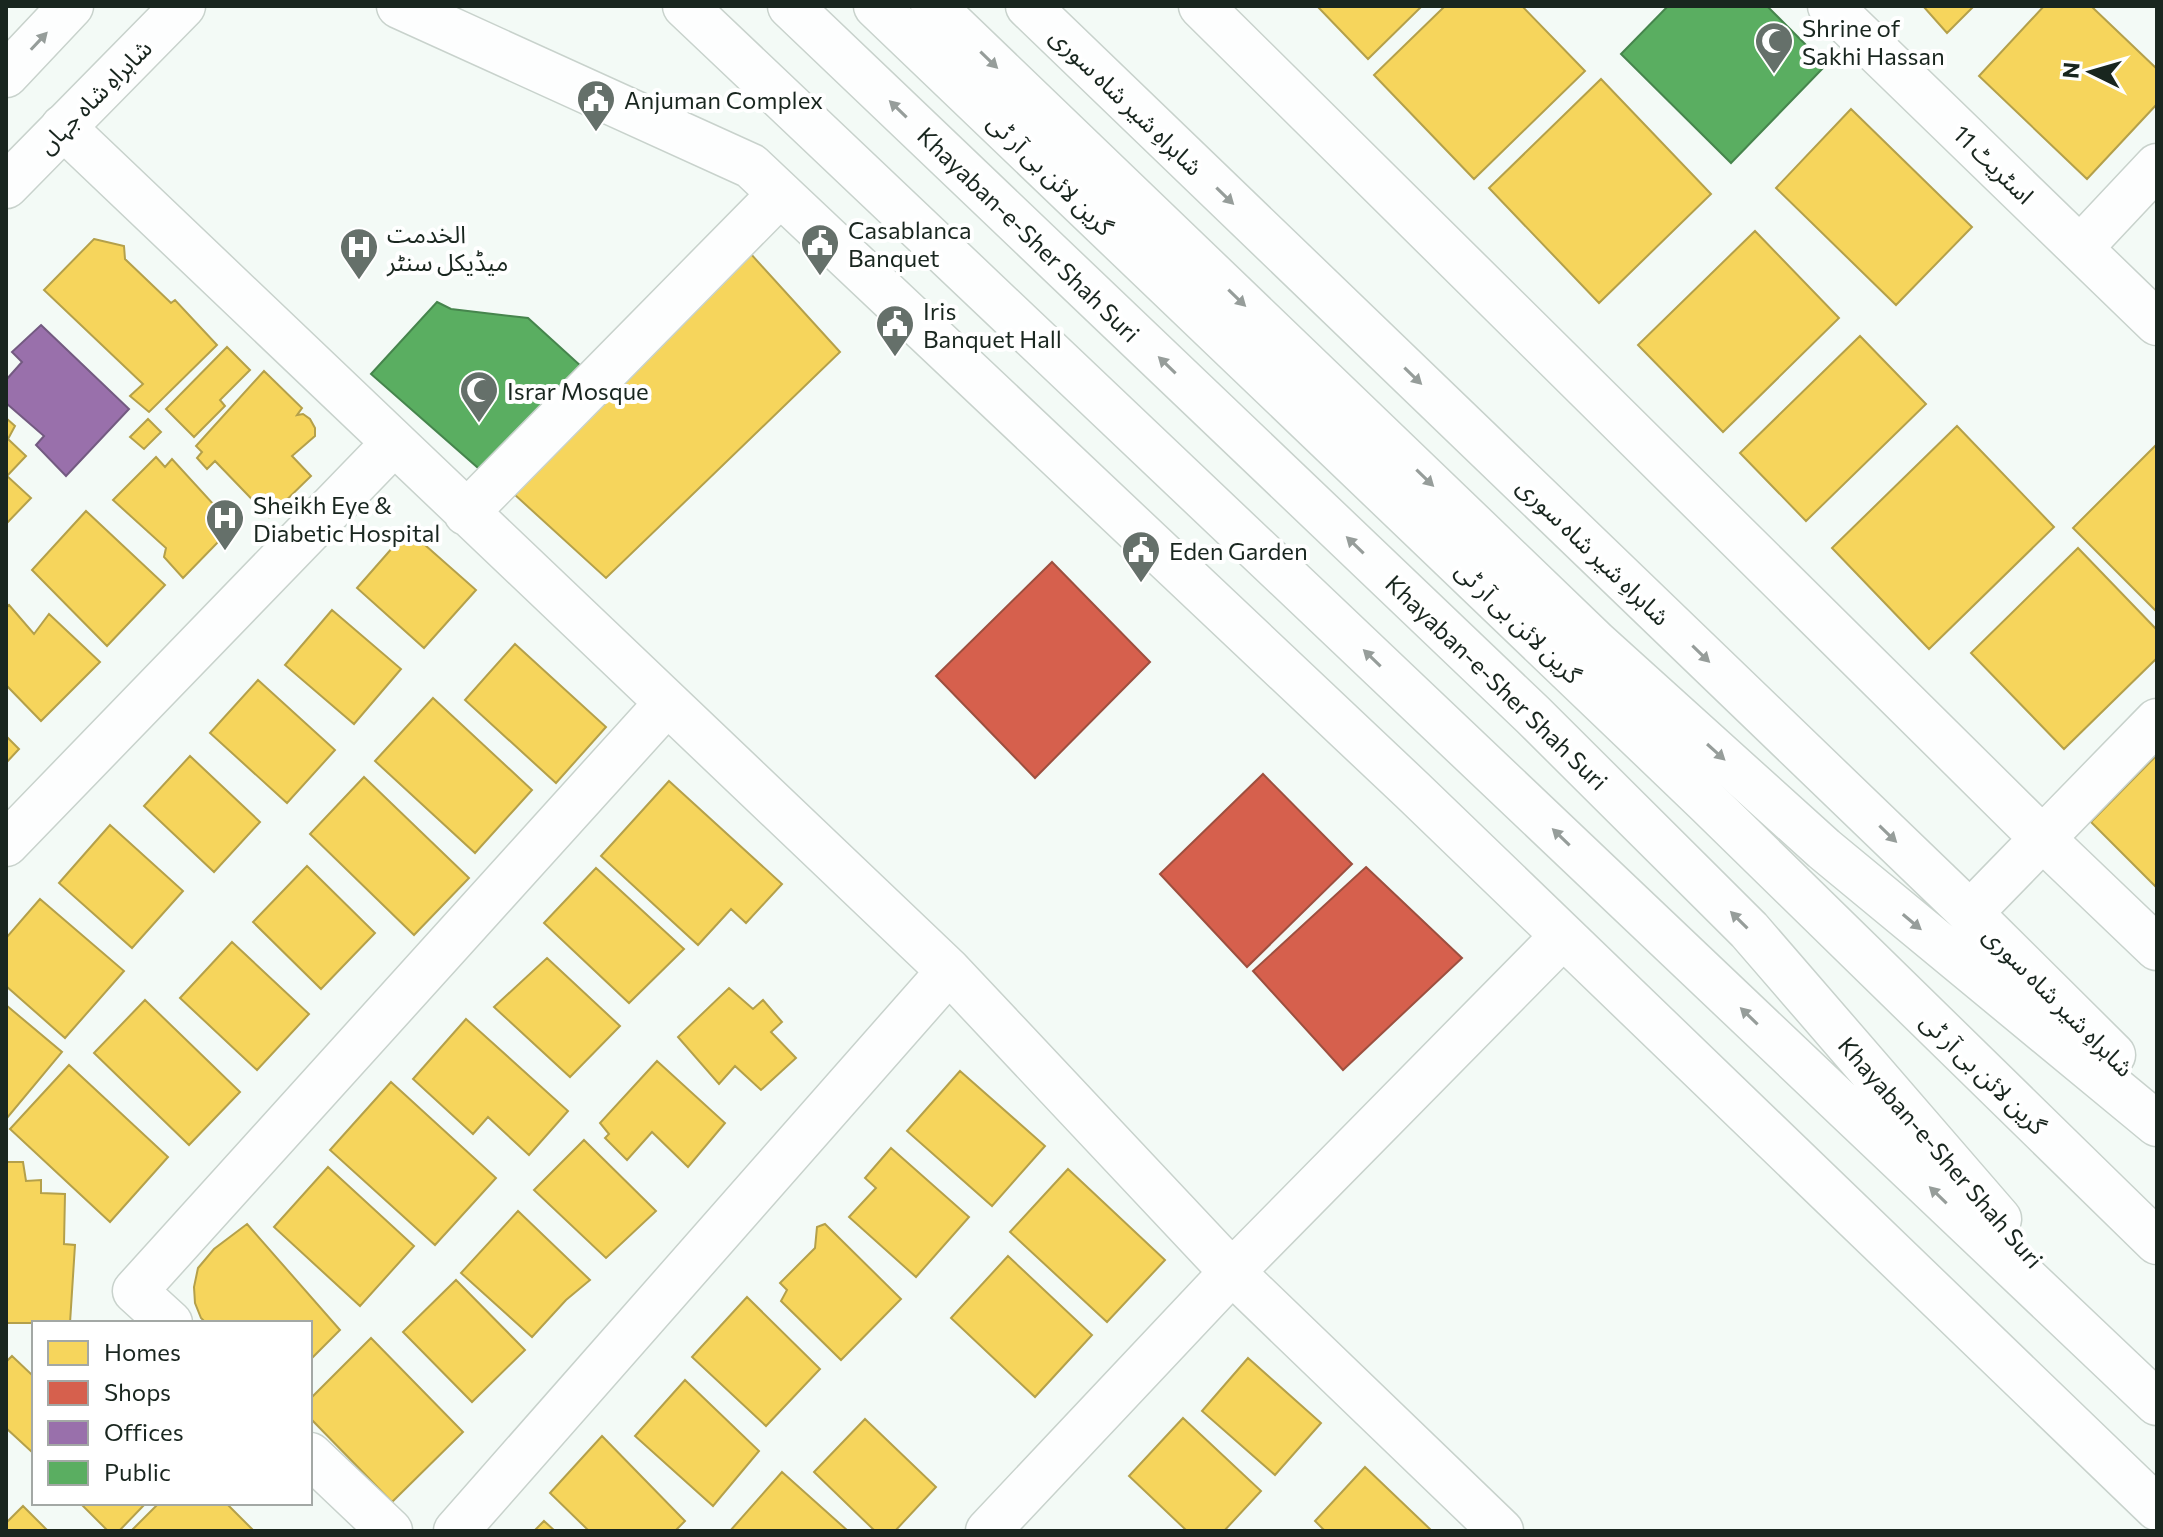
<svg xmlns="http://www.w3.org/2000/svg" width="2163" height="1537" font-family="Commissioner,'Noto Sans Arabic',sans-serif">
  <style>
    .homes { fill: #f6d55c; stroke: #b4a04a; stroke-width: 2 }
    .shops { fill: #d6604d; stroke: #9d4f3f; stroke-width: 2 }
    .offices { fill: #9970ab; stroke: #735a81; stroke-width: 2 }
    .public { fill: #5aae61; stroke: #46854d; stroke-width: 2 }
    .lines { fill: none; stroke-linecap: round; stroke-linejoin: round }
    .minor-casing { stroke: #c8d2cc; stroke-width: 47 }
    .major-casing { stroke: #c8d2cc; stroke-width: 47 }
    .minor { stroke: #fdfefe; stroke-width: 44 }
    .major { stroke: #fdfefe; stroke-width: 44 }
    .oneway { fill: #969d9a }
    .labels { text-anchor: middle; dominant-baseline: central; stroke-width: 8; stroke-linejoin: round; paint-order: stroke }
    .poi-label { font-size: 24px; fill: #19261f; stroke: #fff; text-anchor: start }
    .street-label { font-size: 24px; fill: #19261f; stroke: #fff }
  </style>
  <rect width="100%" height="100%" fill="#f3faf6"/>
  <!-- homes -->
  <path class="homes" d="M1317,6H1422L1368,59Z
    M1445,6H1522L1585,71L1474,179L1374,75Z
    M1923,6H1974L1947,33Z
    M2044,6H2091L2157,69V104L2087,179L1979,76Z
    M1601,79L1711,194L1599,303L1489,188Z
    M1851,109L1972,227L1896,305L1776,188Z
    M1755,231L1839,318L1723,432L1638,345Z
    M94,239L124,246L125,259L171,303L175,300L217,345L149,412L130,396L143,384L44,290Z
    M750,253L840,352L606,578L514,494Z
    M1860,336L1926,404L1806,521L1740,453Z
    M227,347L250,370L220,400L225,406L194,437L166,409Z
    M264,371L302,408L297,415L303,414L310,419L315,428V436L292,456L311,476L269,517L215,461L207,469L197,458L202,452L196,446Z
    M6,418L15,426L8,439L26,456L7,476L31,498L6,524Z
    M148,419L161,432L144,449L130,437Z
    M1957,426L2054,527L1929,649L1832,548Z
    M2157,444V612L2073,528Z
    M156,457L165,467L172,459L225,517L213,531L221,539L183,578L164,557L166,548L113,500Z
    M86,511L165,585L107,646L32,570Z
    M408,530L476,590L424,648L357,588Z
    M2078,548L2157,630V658L2064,749L1971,653Z
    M9,605L34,634L49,614L100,662L41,721L6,685V608Z
    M332,610L401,669L354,724L285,665Z
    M515,644L606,727L556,783L465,700Z
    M258,680L335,750L287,803L210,733Z
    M433,698L532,790L475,853L375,761Z
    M6,736L19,749L6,763Z
    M2157,755V888L2091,822Z
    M190,756L260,822L214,872L144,806Z
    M364,777L469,878L414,935L310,834Z
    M669,781L782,884L746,923L731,909L698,945L601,856Z
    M110,825L183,891L132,948L59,883Z
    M307,866L375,933L321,989L253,922Z
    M596,868L684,949L629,1003L544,923Z
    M40,899L124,971L65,1038L6,986V938Z
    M232,942L309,1014L257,1070L180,998Z
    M547,958L620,1026L570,1077L494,1007Z
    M729,988L753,1009L763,1000L782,1022L771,1032L796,1058L761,1090L735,1066L719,1084L678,1037Z
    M145,1000L240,1092L189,1145L94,1053Z
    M6,1005L62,1052L7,1118L6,1117Z
    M466,1019L568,1111L529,1155L488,1117L473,1134L413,1079Z
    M657,1061L725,1123L688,1167L652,1132L627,1160L605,1138L609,1134L600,1123Z
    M69,1065L168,1157L110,1222L10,1129Z
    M960,1071L1045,1146L992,1206L907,1131Z
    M391,1082L496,1178L435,1245L330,1150Z
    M584,1140L656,1211L606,1258L534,1190Z
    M891,1148L969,1217L916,1277L849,1217L876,1188L865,1178Z
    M6,1162H23L26,1181L41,1180V1193L65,1194L64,1244L75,1245L70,1323H6Z
    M328,1167L414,1246L360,1306L274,1227Z
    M1068,1169L1165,1260L1107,1322L1010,1232Z
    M518,1211L590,1280L566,1300L532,1337L461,1273Z
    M247,1224L340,1330L310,1360V1323H206L201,1318L195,1303L194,1287L198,1268L214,1249Z
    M825,1224L901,1299L841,1360L781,1301L787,1290L780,1283L815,1248L817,1227Z
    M1008,1256L1092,1335L1035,1397L951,1318Z
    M456,1280L525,1350L472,1402L403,1332Z
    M747,1297L820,1369L766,1426L692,1357Z
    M371,1338L463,1432L392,1502L310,1418V1399Z
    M12,1356L32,1375L34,1372L33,1453L6,1428V1362Z
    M1248,1358L1321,1423L1275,1475L1202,1411Z
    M685,1380L759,1451L713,1506L635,1436Z
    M1183,1418L1261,1491L1224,1531H1187L1129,1476Z
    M865,1419L936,1487L895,1531H875L814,1472Z
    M602,1436L685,1521L675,1531H585L587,1529L550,1493Z
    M1365,1467L1432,1531H1325L1315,1521Z
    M782,1472L848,1531H730Z
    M80,1503H146L119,1531H108Z
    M159,1503H226L254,1531H131Z
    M23,1506L48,1531H6V1523Z
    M544,1521L555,1531H534Z"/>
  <!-- shops -->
  <path class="shops" d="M1052,562L1150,662L1035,778L936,676Z
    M1263,774L1352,864L1247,967L1160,874Z
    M1366,867L1462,958L1343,1070L1253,971Z"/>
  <!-- offices -->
  <path class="offices" d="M41,325L129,409L66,476L36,445L44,436L6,403V380L22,362L12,352Z"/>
  <!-- public -->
  <path class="public" d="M1668,6H1767L1826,65L1731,163L1621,54Z
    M437,302L451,309L528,318L582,367L485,474L371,374Z"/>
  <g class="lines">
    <!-- minor casing -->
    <g class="minor-casing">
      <path id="minor" d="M399,6L751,166L1413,791L2157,1508
        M876,6L1707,802L2157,1242
        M1201,6L2043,839L2157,948
        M1830,6L2157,323
        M63,127L949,971L1232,1272L1501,1531
        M2080,248L2157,166
        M466,513L780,194
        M6,844L394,443
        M1970,913L2157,721
        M170,1323L135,1291L667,703
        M310,1455L390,1531
        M456,1531L949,971
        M988,1531L1232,1272L1563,936"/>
    </g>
    <!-- major casing -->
    <g class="major-casing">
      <path id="major" d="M685,6L2157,1403
        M790,6L1533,715L1749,930L1999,1219
        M933,6L1596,643L1824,849L2157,1124
        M1028,6L1970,913L2113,1055
        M6,75L71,6
        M6,186L183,6"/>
    </g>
    <!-- minor -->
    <use href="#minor" class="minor"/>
    <!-- major -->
    <use href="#major" class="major"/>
  </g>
  <!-- one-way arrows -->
  <defs><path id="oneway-solid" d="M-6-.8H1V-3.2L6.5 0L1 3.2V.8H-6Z" transform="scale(2)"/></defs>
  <g class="oneway">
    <use href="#oneway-solid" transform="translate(39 41) rotate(-47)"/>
    <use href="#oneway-solid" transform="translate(989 60) rotate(44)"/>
    <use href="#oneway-solid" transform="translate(898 109) rotate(-136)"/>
    <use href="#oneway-solid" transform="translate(1225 196) rotate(44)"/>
    <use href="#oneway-solid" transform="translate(1237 298) rotate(44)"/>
    <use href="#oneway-solid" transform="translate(1167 365) rotate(-136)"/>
    <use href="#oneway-solid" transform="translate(1413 376) rotate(44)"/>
    <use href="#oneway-solid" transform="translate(1425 478) rotate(44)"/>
    <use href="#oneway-solid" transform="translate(1355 545) rotate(-136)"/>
    <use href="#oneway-solid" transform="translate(1701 654) rotate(44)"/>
    <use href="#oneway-solid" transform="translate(1372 658) rotate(-136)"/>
    <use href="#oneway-solid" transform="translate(1716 752) rotate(42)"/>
    <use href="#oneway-solid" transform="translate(1888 834) rotate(44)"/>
    <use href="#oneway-solid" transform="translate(1561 837) rotate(-136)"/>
    <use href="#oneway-solid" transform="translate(1739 920) rotate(-135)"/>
    <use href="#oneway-solid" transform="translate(1912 922) rotate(40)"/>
    <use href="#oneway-solid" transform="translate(1749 1016) rotate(-136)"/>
    <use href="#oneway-solid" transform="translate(1938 1195) rotate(-136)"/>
  </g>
  <!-- icons -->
  <defs>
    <g id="mosque-pin" transform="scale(2)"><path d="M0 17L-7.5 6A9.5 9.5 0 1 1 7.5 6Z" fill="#65706a" stroke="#fff"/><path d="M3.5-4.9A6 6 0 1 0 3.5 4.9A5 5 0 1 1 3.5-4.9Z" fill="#fff"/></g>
    <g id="civic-pin" transform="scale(2)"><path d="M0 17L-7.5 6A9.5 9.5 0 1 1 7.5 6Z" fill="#65706a" stroke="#fff"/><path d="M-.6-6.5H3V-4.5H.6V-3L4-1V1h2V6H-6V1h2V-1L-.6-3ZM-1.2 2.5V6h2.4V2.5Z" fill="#fff"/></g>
    <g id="hospital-pin" transform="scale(2)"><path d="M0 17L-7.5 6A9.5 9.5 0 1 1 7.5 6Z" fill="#65706a" stroke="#fff"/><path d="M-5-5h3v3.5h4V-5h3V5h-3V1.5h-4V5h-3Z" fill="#fff"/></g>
  </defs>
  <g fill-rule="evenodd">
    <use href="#mosque-pin" x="1774" y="41"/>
    <use href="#civic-pin" x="596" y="99"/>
    <use href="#civic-pin" x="820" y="243"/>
    <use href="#hospital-pin" x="359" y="247"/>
    <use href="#civic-pin" x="895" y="324"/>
    <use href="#mosque-pin" x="479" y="390"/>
    <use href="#hospital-pin" x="225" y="518"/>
    <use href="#civic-pin" x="1141" y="550"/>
  </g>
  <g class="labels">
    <!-- poi labels -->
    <g class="poi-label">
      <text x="1802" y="27">Shrine of<tspan x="1802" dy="28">Sakhi Hassan</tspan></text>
      <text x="624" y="99">Anjuman Complex</text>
      <text x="848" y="229">Casablanca<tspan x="848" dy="28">Banquet</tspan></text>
      <text x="387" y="233">الخدمت<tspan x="387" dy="28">میڈیکل سنٹر</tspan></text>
      <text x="923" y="310">Iris<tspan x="923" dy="28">Banquet Hall</tspan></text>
      <text x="507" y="390">Israr Mosque</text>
      <text x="253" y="504">Sheikh Eye &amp;<tspan x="253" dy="28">Diabetic Hospital</tspan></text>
      <text x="1169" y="550">Eden Garden</text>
    </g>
    <!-- street labels -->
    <g class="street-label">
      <text transform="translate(94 96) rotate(-45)">شاہراہِ شاہ جہاں</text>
      <text transform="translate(1127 101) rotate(44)">شاہراہِ شیر شاہ سوری</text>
      <text transform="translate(1994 164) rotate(44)">اسٹریٹ 11</text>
      <text transform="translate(1051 174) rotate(44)">گرین لائن بی آر ٹی</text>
      <text transform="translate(1029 234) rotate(44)">Khayaban-e-Sher Shah Suri</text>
      <text transform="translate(1594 551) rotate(44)">شاہراہِ شیر شاہ سوری</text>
      <text transform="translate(1519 622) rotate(44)">گرین لائن بی آر ٹی</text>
      <text transform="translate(1497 682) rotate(44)">Khayaban-e-Sher Shah Suri</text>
      <text transform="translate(2059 1001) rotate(45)">شاہراہِ شیر شاہ سوری</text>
      <text transform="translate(1984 1073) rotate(44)">گرین لائن بی آر ٹی</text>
      <text transform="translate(1941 1152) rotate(49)">Khayaban-e-Sher Shah Suri</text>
    </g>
  </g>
  <!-- border -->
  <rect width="2163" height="1537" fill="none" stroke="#19261f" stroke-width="16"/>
  <!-- legend -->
  <rect x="32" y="1321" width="280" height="184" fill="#ffffff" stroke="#a3a8a5" stroke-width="2"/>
  <rect x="48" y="1341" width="40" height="24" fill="#f6d55c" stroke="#a3a8a5" stroke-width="2"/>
  <text x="104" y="1361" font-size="24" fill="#19261f">Homes</text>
  <rect x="48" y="1381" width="40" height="24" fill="#d6604d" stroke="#a3a8a5" stroke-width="2"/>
  <text x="104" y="1401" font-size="24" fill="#19261f">Shops</text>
  <rect x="48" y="1421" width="40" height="24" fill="#9970ab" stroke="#a3a8a5" stroke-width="2"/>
  <text x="104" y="1441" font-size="24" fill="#19261f">Offices</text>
  <rect x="48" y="1461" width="40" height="24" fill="#5aae61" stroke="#a3a8a5" stroke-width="2"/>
  <text x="104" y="1481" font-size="24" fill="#19261f">Public</text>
  <!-- north arrow -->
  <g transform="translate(2091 72) rotate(275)" stroke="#ffffff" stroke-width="6" paint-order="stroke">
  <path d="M0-6L14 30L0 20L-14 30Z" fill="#19261f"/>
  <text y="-12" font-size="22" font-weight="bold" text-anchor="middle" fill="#19261f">N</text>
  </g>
</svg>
